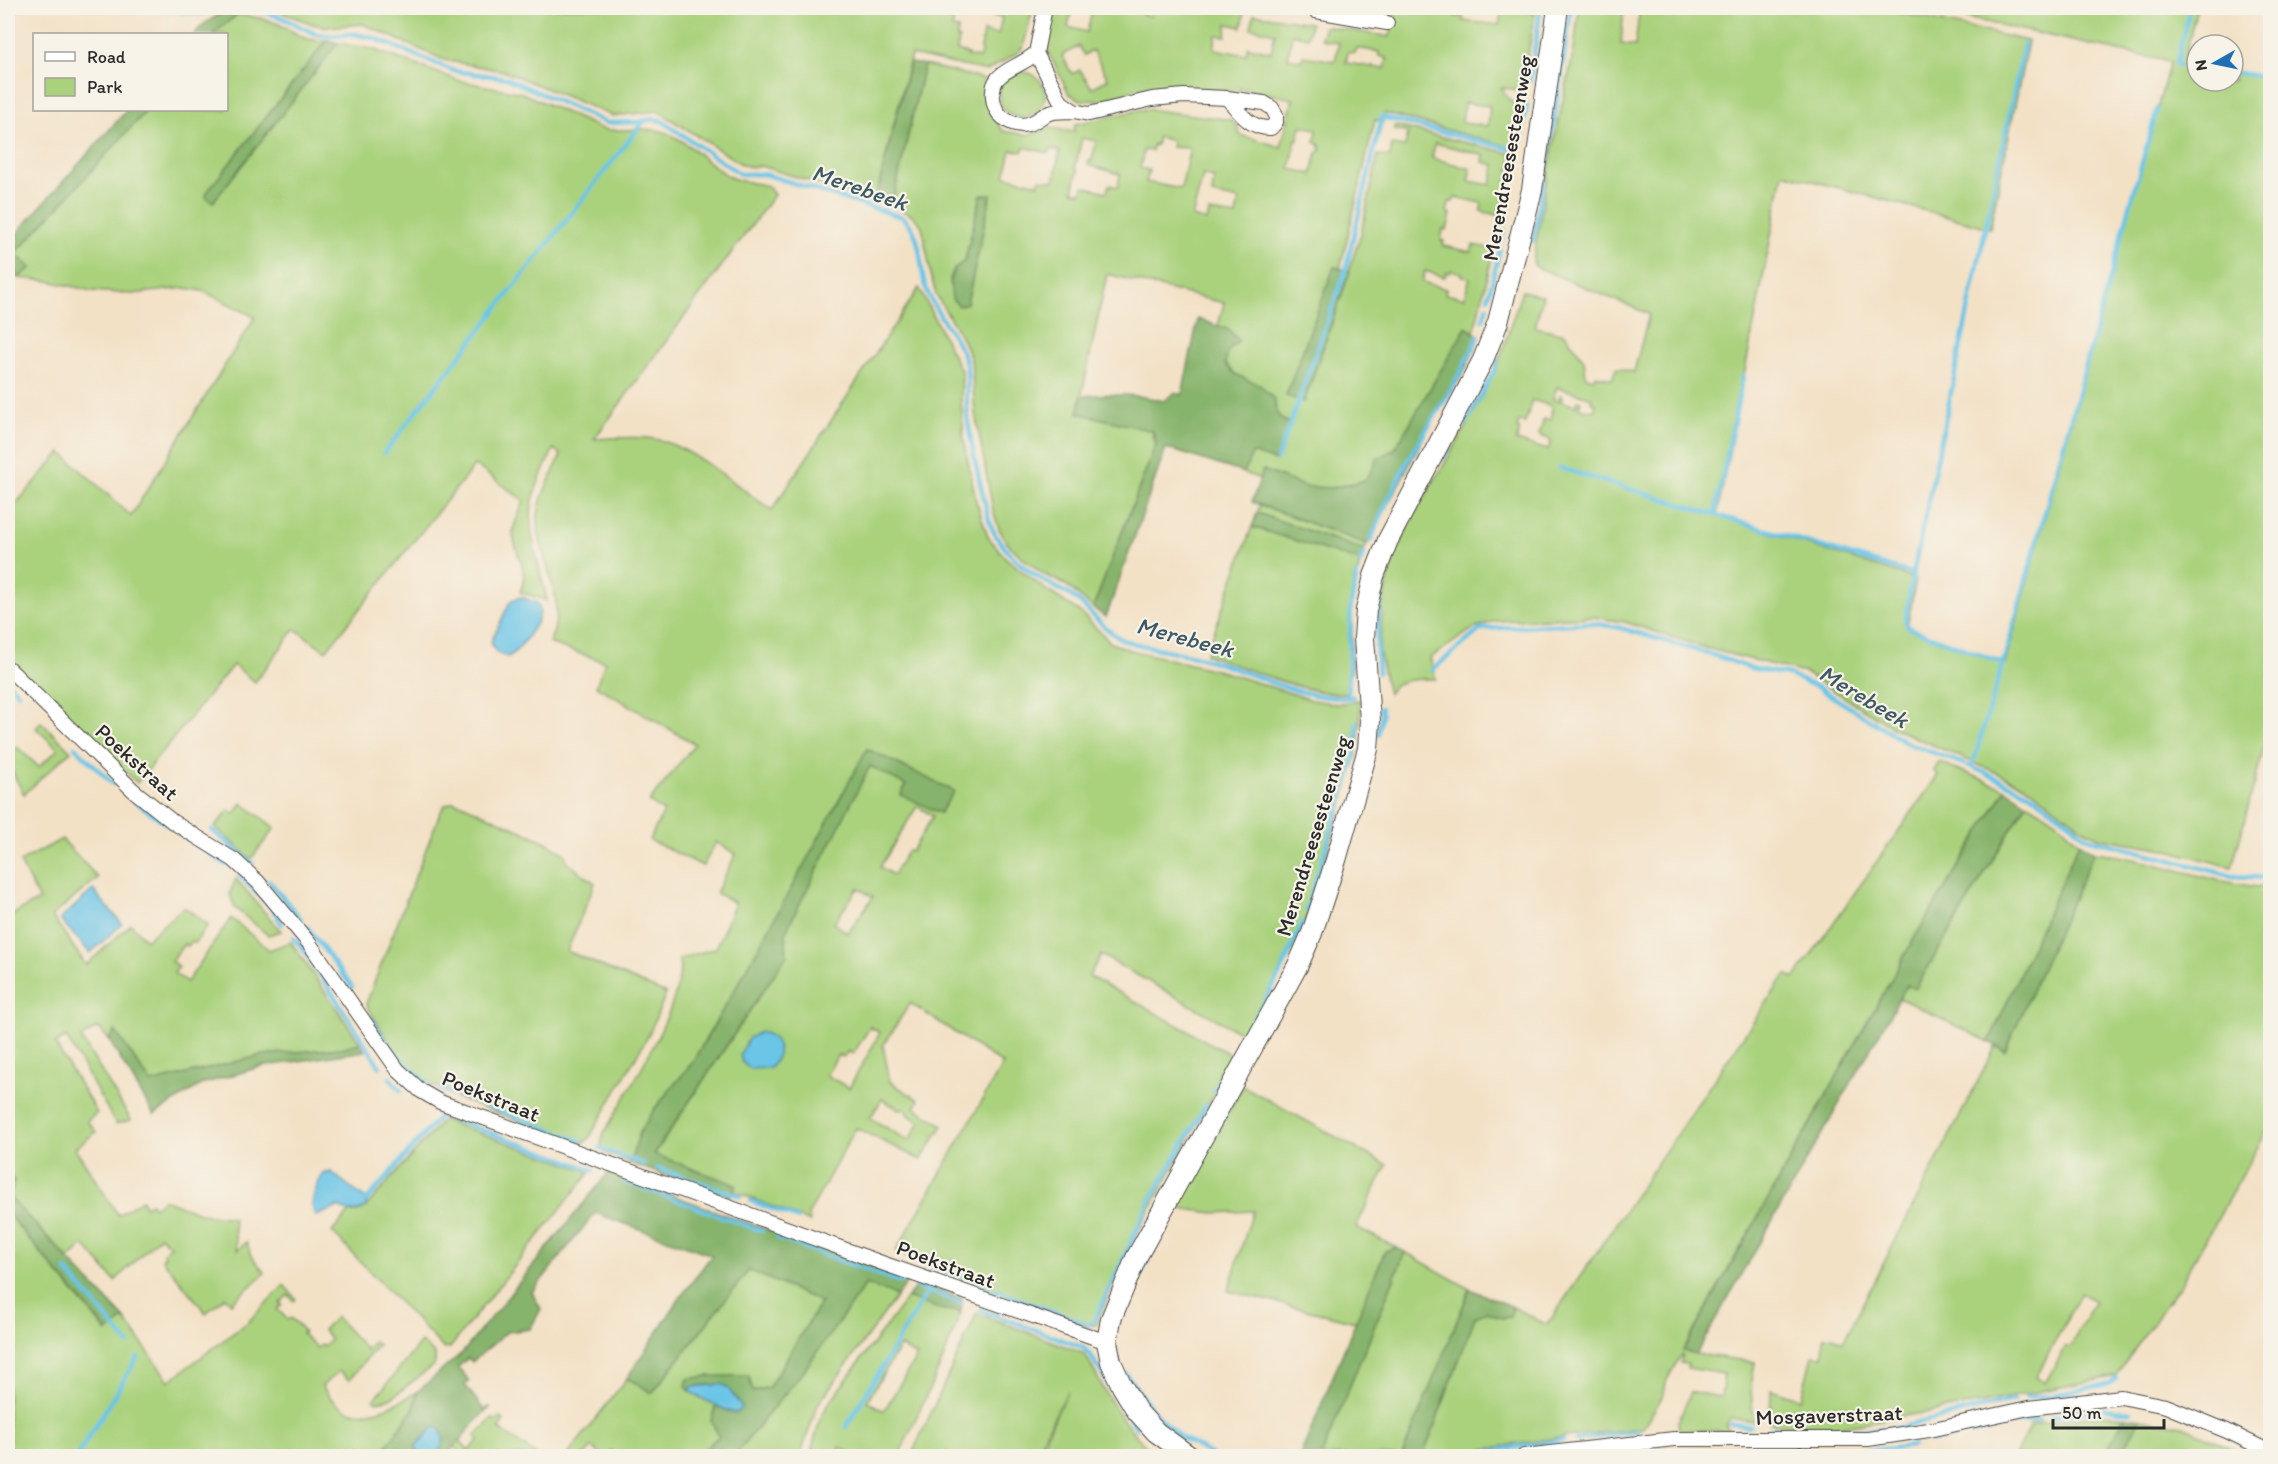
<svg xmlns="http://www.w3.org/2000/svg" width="2278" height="1464" font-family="Itim,sans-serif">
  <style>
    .green { fill: #aad27d; stroke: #6a7e54; stroke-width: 1.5; fill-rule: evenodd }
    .forest { fill: #87b46c; stroke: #59704c; stroke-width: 1.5 }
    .water { fill: #6ac5e7; stroke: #4a7889; stroke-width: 1.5 }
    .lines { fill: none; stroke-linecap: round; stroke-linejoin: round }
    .stream { stroke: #6ac5e7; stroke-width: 4.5 }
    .street-casing { stroke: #494642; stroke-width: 16 }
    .secondary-casing { stroke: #494642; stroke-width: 22 }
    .street { stroke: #fff; stroke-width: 14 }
    .secondary { stroke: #fff; stroke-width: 20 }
    .labels { text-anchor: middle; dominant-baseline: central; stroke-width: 4.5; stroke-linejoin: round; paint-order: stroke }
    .street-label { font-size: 22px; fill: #2b2b2b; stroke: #f7f3e8 }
    .water-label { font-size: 24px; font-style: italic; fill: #3e5963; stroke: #f7f3e8 }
  </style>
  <rect width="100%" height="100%" fill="#f7f3e8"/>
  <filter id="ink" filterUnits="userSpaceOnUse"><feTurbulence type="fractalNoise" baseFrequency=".0167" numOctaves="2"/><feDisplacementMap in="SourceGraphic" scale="12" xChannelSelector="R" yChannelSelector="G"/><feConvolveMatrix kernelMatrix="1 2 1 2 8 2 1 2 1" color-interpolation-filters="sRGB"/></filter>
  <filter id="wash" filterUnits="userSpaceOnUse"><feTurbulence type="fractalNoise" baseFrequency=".008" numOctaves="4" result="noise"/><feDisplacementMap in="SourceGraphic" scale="24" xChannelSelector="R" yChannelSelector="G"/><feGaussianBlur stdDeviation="1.35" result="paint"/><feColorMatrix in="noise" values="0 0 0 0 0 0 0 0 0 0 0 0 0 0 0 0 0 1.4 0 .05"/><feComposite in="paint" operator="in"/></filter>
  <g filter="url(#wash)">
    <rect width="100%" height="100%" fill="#f3e1c6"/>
    <!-- green -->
    <path class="green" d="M269,8H929L928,13L933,15L935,8H956L952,28L958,29L957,38L959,39L957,51L968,54L967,56L980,58L983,32L998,35L1002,18L992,16V13L966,8H1033L1023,47L1016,54L987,71L911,55L876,197L867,199L761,166L752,167L743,165L658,111L613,116L504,71L444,60L363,24L326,27L313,24Z
      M1055,8L1072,9L1068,27L1087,32L1092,12H1094L1095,8H1144L1143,15L1151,16L1153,8H1205L1222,11L1223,8H1242L1245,10L1242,27L1227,24L1226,36L1216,35L1214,49L1246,55L1248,47L1271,52L1275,33L1251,28L1254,14L1311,23L1308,37L1292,34L1288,58L1302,61L1303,56L1335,61L1339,43L1321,39L1325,26L1390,37L1394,17L1359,11L1360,8H1455L1454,16L1463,17V21L1499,25L1502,8H1525L1524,11L1535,13L1522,90L1501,88L1511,102L1520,106L1514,148L1385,113L1383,122L1375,120L1340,269L1335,267L1286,395L1304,402L1361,234L1378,155L1390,157L1392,145L1405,147L1408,133L1394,130L1395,126L1513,154L1501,216L1481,211L1482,203L1455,197L1453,202H1449L1447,212L1451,214L1447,230L1443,229L1441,240L1444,241L1443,246L1471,252L1473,245L1494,249L1474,332L1466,328L1395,449L1376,461L1369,475L1363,481L1331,488L1306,487L1263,470L1260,479L1244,473L1252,453L1276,461L1291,423L1281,420L1261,386L1235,374L1225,363L1228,351L1229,330L1218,326L1224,303L1107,274L1078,413L1153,431L1152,436L1156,444L1093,608L1066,585L1045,575L1025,560L1008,544L999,529L993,510L975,413L971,359L961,336L936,295L931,276L922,226L912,215L892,205L924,65L989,80C984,104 989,112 1003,131L1027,135L1050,128L1074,132L1075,124L1145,109L1232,120L1238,128L1240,135L1281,147L1293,99L1240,88L1239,92L1154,86H1146L1103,101L1081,100L1069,94L1047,49ZM1079,46L1084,55L1093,51L1108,79L1092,88L1080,70L1072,74L1062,55ZM1357,48L1379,52V56L1387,58L1385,69L1346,63L1348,52L1355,53ZM1464,103L1490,106L1488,126L1462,123ZM1301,126L1317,129L1315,143L1319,144L1321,150L1317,153L1312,174L1290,169L1296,139H1298ZM1158,137L1173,141L1172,147L1190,148L1181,189L1146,182L1149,170L1140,168L1144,150L1152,151L1153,144L1156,145ZM1082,138L1096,141L1092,161L1089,160L1088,165L1120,174L1118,187L1109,185L1107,192L1083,186L1081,193L1073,191L1078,170L1075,168ZM1435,143L1484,155L1483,162L1495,165L1491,185L1469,181L1471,169L1432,158ZM1024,147L1049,153L1050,149L1060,151L1054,181L1040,179L1039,184L1005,176L1011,150L1022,152ZM1203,175L1214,178L1212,194L1239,200L1236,216L1209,212L1207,221L1192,217ZM981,195H991L967,303L953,271L965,260ZM1451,270L1462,273L1461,276L1470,278L1464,298L1445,294L1446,289L1422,282L1425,271L1445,277L1446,272L1450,273Z
      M1579,8H1624L1621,44L1635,46L1640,8H1878L2028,41L1990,228L1783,173L1717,516L1916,579L1907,627L2005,664L2170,62L1921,8H2197L2183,64L2197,67V81H2233V73L2270,79V726L2232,867L2160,848L2101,838L2088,832L2025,785L1894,728L1805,673L1706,648L1625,622L1593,617L1495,621L1473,629L1430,658L1436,679C1418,679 1398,677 1388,694L1379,651L1383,601L1394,557L1414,515L1461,436L1496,370L1522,291L1543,296L1535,327L1565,334L1584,360L1586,377L1594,379L1595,375L1612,379L1616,368L1634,372L1649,314L1536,267L1533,262L1549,166L1574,50ZM1557,387L1592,398L1591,402L1596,404L1594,411L1579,408L1581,401L1578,400L1576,406L1561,401L1562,396L1560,395L1558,401L1553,399ZM1532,400L1552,406L1551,420L1544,419L1539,435L1551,440L1548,450L1516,441L1520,430L1517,429L1519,421L1525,423Z
      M237,15C250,16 266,18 278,24C301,34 298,41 327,40L207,192L213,202L338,43L372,49L460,81L522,93L602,129C625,133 649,124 671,135C693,145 710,167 732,178C738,181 760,184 768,186L774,195L594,439C613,438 634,436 654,439C692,446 739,488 772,510L919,288L962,373L961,400L964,441L976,501L988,537L1006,558L1046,590L1080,612L1111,643L1130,650L1220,671L1312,700L1337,704L1360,700V723L1357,755L1316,891L1297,942L1248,1037L1101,955L1089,976L1235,1057L1149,1211L1125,1257L1096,1325L1086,1326L896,1251L1003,1064L910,1003L883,1046L890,1082L919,1100L915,1108L943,1125L921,1160L856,1128L808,1215L810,1222L734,1191L736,1185L654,1155L787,955L785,933L870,765L906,785L901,794L940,813L954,791L867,749L752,960L692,1063L656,1107L640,1132L630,1163L603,1152L601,1145L603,1135C624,1097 688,1000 679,959L716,948L735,903L716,893L736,854L716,842L703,866L649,840L664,812L649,802L695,744L596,686L605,662L549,643C551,638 554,632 555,626C563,589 536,553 538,516C540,495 553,474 561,455L554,449C543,469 529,499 531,523C532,549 542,576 547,601L520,592C531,568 514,556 513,533C513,524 521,510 524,501L475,465L326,651L295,629L255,682L233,665L137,783L8,658V513L61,452L131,516L255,317L203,291L185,288L132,294L92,291L49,281L18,278L31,268L15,254L147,110H226V34H213ZM917,806L933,816L912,851L908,850L893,875L880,867ZM858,888L873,897L848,933L834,923ZM870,1027L880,1033L849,1088L826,1075L838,1055L844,1057L848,1051L853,1054ZM882,1099L900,1110L902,1108L908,1112L907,1114L920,1122L909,1141L870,1118Z
      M999 95a23 23 0 1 1 46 0a23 23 0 1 1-46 0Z
      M1260,505L1367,544L1364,550L1257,513Z
      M1252,527L1360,561L1352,607V667L1348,692C1328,702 1230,663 1206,654Z
      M41,722L71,751L24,794L8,764V757L17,747L39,767L58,749L36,728Z
      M1939,762L2006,789L1915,937L1683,1350L1696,1354L1755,1362L1751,1386L1753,1421L1730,1418L1726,1426L1729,1431L1679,1430L1678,1422L1691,1392L1721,1397L1724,1374L1687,1368L1688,1364L1681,1363L1682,1353L1666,1382L1664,1394L1643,1428L1556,1438L1441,1456H1423L1475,1317L1486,1312L1510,1317L1513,1307L1547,1325L1786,974L1794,979L1938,775L1934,771Z
      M453,802L462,804L546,842L564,853L568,863L595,883L567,951L666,994L648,1036L588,1140L581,1144L457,1098L430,1084L408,1065L390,1044L366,1004L440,813L445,805Z
      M242,803L275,828L251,859L215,827L229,810L235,814Z
      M2027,803L2057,821L2079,843L1989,1042L1899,998L1908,984L1915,989Z
      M62,839L98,878L52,916L86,965L131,924L146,940L184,907L208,925L195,943L192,941L188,946L184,944L171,961L179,967L174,973L187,982L231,918L269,950L291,942L360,1043L341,1048L263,1055L151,1083L115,1031L109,1040L98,1027L81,1038L131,1120L116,1124L66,1037L55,1044L97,1113L87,1121L96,1132L75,1148L118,1215L142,1200L145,1206L151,1203L154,1207L164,1199L202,1214L233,1218L237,1250L247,1242L250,1254L265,1273L231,1303L225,1297L206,1313L162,1259L165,1256L163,1253L170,1246L160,1236L115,1281L84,1245L69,1259L9,1197L14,1181L8,1175V917L39,900L20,862Z
      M2094,852C2154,859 2210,884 2270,888V1125L2181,1283L2116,1376L1982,1403L1844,1426H1800L1770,1423L1771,1389L1801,1399L1812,1356H1823L1824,1337H1833L1843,1342L1996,1046L2005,1050ZM2081,1293L2095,1301L2070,1347L2066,1346L2045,1383L2036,1377Z
      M236,879L281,931L268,935L234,907L230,893Z
      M1243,1086L1387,1165L1356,1227L1397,1248L1385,1251L1356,1322L1228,1291L1253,1211L1214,1213L1177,1208Z
      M443,1120L590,1172L459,1336L450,1348L444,1349L332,1232L350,1212H358L366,1207Z
      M8,1214L107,1332L124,1318L169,1381L248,1322L284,1285L296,1299L294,1301L288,1295L280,1303L282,1305L277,1309L288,1320L291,1318L304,1331L302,1334L317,1348L322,1344L324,1346L331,1339L323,1330L336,1317L366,1350L374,1341L378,1345L349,1380L339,1371L322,1386C326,1392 331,1400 337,1404C360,1424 396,1405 417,1392L413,1410L384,1449L391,1456H8Z
      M1405,1252L1470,1289L1402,1456H1321Z
      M749,1270L821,1302L769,1387L752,1392L749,1377L686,1386C693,1398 706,1397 716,1405L711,1421L719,1436L697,1456H619L612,1451L608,1456H602L592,1447L584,1456H567L627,1378L653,1392Z
      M866,1283L897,1296L818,1404L800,1456H734L805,1369Z
      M907,1298L940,1309L961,1312L944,1357L901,1451L898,1456H855L840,1447L833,1456H810L820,1419L829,1403ZM900,1346L917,1356L884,1411L867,1401Z
      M977,1313L1085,1354C1104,1390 1118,1419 1147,1447L1142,1456H1073V1454L1060,1446L1054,1456H1037L1068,1390L1034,1456H911Z
      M421,1342L435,1354V1364L393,1397L377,1402L374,1400Z
      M2100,1415L2125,1417L2104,1456H2015L2030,1425Z
      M500,1417L504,1420L499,1429L538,1456H464L454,1447L459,1440L469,1450L479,1440L475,1436L492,1419L495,1421Z
      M2140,1419L2183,1426L2250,1456H2120Z"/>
    <!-- forest -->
    <path class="forest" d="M224,11H233L236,15L213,34H194L204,24Z
      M327,40L338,43L213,202L206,197L207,192Z
      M910,63L924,65L892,205L867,199L876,197Z
      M127,110H147L15,254L31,268L18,278L8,268V243Z
      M991,194L967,303L959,306L952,299L950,280L953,271L965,260L981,195Z
      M1334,267L1350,271L1304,402L1286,396Z
      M1198,319L1229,330L1239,341L1228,351L1225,364L1235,374L1261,386L1275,400C1275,413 1278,419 1291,424L1276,461L1252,453L1244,473L1166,448L1106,617L1093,608L1156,444L1153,431L1078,413L1082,396C1111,393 1136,394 1164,401L1174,393L1182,395Z
      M1466,327L1480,336L1464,372L1429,427L1367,544L1252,502L1263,470L1306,487L1331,488L1363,481L1369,475L1377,459L1395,449Z
      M1257,513L1364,550L1360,561L1252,527Z
      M867,749L954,791L940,813L901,795L906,785L870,766L785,933L787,955L654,1154L736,1185L730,1198L630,1163L640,1132L656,1107L692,1063L752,960Z
      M2006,789L2027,803L1915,989L1907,985L1696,1354L1683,1351L1915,937Z
      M2079,843L2094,852L2005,1051L1989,1042Z
      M115,1031L151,1083L263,1055L341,1048L360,1043L365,1051L260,1067L202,1084L154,1115L109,1040Z
      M609,1172L745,1222L911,1277L897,1296L866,1284L805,1369L734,1456H697L719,1436L711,1421L716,1405L730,1412L738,1400C722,1381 716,1383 692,1387L690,1391L686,1386L688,1379L708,1376H749L753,1392L769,1387L821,1302L749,1270L652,1393L627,1378L680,1298L712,1255L595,1213L532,1292L541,1309L530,1329L507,1332L472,1362L468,1358L458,1367L469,1381L465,1385L484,1410L489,1406L490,1408L485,1411L446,1456H435L443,1445L444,1436L434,1427L416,1446L419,1456H391L384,1449L413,1410L417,1392L463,1352Z
      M8,1175L14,1181L9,1197L124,1318L108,1332L8,1214Z
      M1397,1248L1405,1252L1321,1456H1300L1385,1251Z
      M919,1282L962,1299L961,1312L940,1309L907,1298Z
      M1470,1289L1513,1307L1510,1317L1502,1318L1487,1312L1475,1317L1423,1456H1402Z
      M2125,1417L2140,1419L2120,1456H2104Z"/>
    <!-- water -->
    <path class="water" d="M522,597L537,603C539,606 540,607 540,612C539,623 517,654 507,657L496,652L491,642L510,602L514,599Z
      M93,890L122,924L90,953L60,919Z
      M760,1032C782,1037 783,1053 770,1068L750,1069L742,1062L740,1054L749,1038Z
      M331,1172L367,1200L366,1207C356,1214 349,1212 338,1207L317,1216C306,1207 317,1185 323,1174Z
      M721,1384L727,1387L742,1407L736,1413C731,1413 693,1395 690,1391L692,1387Z
      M434,1427H438L444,1436L443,1445L435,1456H419L416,1446Z"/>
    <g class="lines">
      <!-- stream -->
      <path class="stream" d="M152,8L199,14L227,8
        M250,8L280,17L316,34L333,36L354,34L374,38L454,71L506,78L607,123L638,122L653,119L662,121L740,174H764L902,217C924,234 918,264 926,288C934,313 956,333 965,359C970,376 966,392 967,409C969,441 981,487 989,520C995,542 1019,565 1038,577C1051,586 1066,591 1077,600C1092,612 1107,634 1126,641C1151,649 1179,651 1205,659C1249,671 1308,703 1353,697
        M2190,8L2176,64L2197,67
        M2233,72L2270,78
        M2266,77L2270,59
        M1530,81L1540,12
        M1506,217L1510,201
        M1501,241L1504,230
        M1533,241L1561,78L1571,8
        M1488,298L1500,249
        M1483,320L1487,307
        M1466,423L1494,371L1497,360
        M384,453L643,122
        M1277,459L1344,276L1382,117L1518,151L1527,105
        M1442,459L1450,446
        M1560,468L1913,574L1905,621L1909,628L2003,663L1972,767
        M1715,514L1743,376
        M1370,541C1382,513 1395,484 1410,457C1433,417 1460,379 1478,336
        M1360,562L1364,553
        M1913,574L2024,44
        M2003,663L2157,109
        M1432,670L1481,629L1591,623L1617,627L1716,656L1750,668L1789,675L1817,687L1907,743L1972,767L2029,793L2073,825L2087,838L2232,876L2270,878
        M1378,673C1375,638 1378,607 1385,573
        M8,682L18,693
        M1348,698L1351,604L1357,573
        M1378,735L1382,714L1381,708
        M75,747L113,784
        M134,801L199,847
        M212,830L252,863
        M210,854L226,865
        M239,875L272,908L282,924
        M269,881L301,919
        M1306,910L1350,771L1355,751L1357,722
        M308,928L352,987
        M293,938L302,947L380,1067
        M371,1018C385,1043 406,1066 428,1083
        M390,1078L401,1091
        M441,1089L581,1141
        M1214,1090L1283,968L1302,922
        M600,1148L644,1164
        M657,1168L740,1196
        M623,1181L762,1231
        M367,1200L441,1115L593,1170
        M751,1201L798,1219
        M777,1238L900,1282
        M912,1260L1083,1322
        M66,1270L129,1344
        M1137,1282L1164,1228
        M917,1287L961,1303
        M981,1310L1082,1347L1089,1353L1136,1428
        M1088,1324L1094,1321L1151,1199L1206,1105
        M1126,1374L1160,1419L1180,1437L1212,1455
        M2026,1397L2050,1396L2111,1383L2116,1379
        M2104,1409L2130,1412
        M2052,1417L2089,1411
        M1731,1424L1751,1426
        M846,1427L928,1291
        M1770,1428L1803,1431
        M1818,1430H1868L1902,1427L2014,1400
        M1971,1434L2006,1424L2039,1420
        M1576,1440L1638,1431
        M1930,1441L1952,1437
        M1157,1451L1165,1456
        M1717,1453H1740
        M1751,1453H1778
        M1791,1453H1816
        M1826,1455L1913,1446
        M77,1456L138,1357
        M1460,1456L1563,1440
        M1629,1456L1678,1452"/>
    </g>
  </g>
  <g filter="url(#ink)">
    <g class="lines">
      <!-- street casing -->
      <g class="street-casing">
        <path id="street" d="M1045,8L1036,53L1061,102L1074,111L1089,114L1152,99L1184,96L1227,98L1264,103L1272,108L1276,115V122L1271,128C1250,129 1240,113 1227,98
          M1316,11L1387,23
          M1036,53C1024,64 1007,68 998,78C992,85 992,95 994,104C998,119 1017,129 1031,123C1037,121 1041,116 1047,114C1055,110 1066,112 1074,111
          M8,668L133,790L173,822L234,860L258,882L309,943L398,1070L421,1091L440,1102L882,1263L1107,1342
          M1524,1456L1674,1439H1868L1929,1430L2029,1408L2121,1397L2166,1406L2227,1431L2270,1452"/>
      </g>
      <!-- secondary casing -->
      <g class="secondary-casing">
        <path id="secondary" d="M1189,1456L1156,1432L1137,1411L1122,1386L1111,1362L1107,1342L1111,1319L1136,1258L1298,965L1312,933L1336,860L1368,749L1370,721L1364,638L1366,610L1374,576L1388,540L1483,360L1498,322L1532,190L1558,8"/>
      </g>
      <!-- street -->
      <use href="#street" class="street"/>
      <!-- secondary -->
      <use href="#secondary" class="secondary"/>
    </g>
  </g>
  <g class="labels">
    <!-- street labels -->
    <g class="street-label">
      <text transform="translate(1508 158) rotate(-80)">Merendreesesteenweg</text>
      <text transform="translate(137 762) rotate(42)">Poekstraat</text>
      <text transform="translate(1313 836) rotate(-73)">Merendreesesteenweg</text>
      <text transform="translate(491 1096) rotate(22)">Poekstraat</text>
      <text transform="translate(946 1264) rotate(20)">Poekstraat</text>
      <text transform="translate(1829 1415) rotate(-2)">Mosgaverstraat</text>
    </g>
    <!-- water labels -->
    <g class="water-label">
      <text transform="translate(860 187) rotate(19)">Merebeek</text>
      <text transform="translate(1185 637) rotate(15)">Merebeek</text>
      <text transform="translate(1864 696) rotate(31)">Merebeek</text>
    </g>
  </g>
  <!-- margin -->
  <rect width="2278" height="1464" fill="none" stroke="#f7f3e8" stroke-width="30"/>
  <!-- legend -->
  <rect x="33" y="33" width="195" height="78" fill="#f7f3e8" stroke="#a5a39c" stroke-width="1.5"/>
  <rect x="45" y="52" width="30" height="9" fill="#ffffff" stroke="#a5a39c" stroke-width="1.5"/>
  <text x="87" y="63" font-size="18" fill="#2b2b2b">Road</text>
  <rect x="45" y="78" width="30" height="18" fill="#aad27d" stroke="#a5a39c" stroke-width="1.5"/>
  <text x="87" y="93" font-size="18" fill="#2b2b2b">Park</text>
  <!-- north arrow -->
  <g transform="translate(2215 63) rotate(261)"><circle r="28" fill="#f7f3e8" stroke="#a5a39c" stroke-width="1.5"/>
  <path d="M0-4.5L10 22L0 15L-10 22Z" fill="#1f6fb2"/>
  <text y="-9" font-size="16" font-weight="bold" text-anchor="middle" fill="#2b2b2b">N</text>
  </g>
  <!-- scale -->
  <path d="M2053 1419v9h111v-9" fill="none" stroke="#2b2b2b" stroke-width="3"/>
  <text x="2062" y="1419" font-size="18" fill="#2b2b2b" stroke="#f7f3e8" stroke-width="4.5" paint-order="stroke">50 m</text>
</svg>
